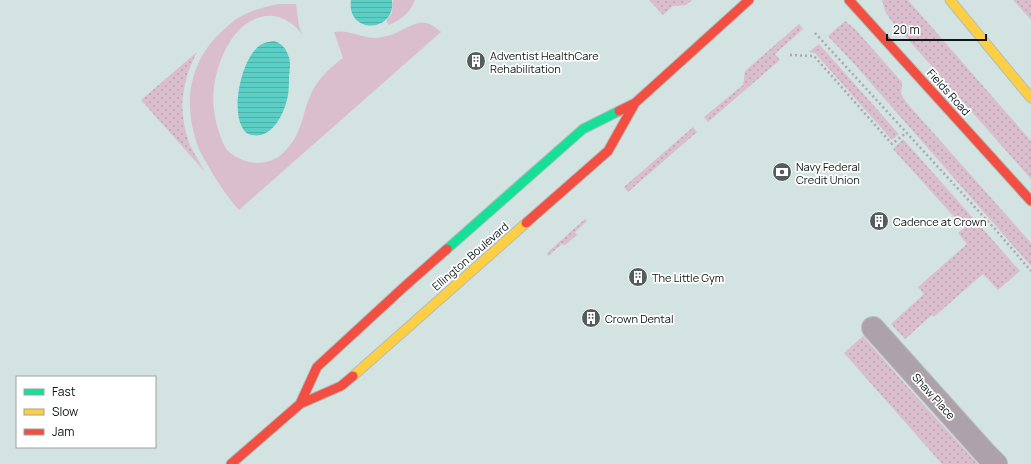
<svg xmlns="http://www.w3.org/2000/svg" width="1031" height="464" font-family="Manrope,sans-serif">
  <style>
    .grass { fill: url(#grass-dots) }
    .garden { fill: #dbbecd }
    .water { fill: url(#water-rules) }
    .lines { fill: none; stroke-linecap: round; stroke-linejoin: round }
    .street-casing { stroke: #b1bdbc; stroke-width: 24 }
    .fast-casing { stroke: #b1bdbc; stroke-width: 11 }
    .slow-casing { stroke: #b1bdbc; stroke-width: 11 }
    .jam-casing { stroke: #b1bdbc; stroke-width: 11 }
    .path { stroke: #aaa8ab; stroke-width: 2.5; stroke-dasharray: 2 3; stroke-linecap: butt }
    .street { stroke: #ada2a9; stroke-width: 22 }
    .fast { stroke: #16e098; stroke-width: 9 }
    .slow { stroke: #ffcf43; stroke-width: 9 }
    .jam { stroke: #f24e42; stroke-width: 9 }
    .labels { text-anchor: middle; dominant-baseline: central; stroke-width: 3.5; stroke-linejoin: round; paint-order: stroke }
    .poi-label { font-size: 11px; fill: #0c1716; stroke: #fff; text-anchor: start }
    .street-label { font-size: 11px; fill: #0c1716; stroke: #fff }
  </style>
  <defs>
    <pattern id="grass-dots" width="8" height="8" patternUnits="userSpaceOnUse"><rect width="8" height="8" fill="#dbbecd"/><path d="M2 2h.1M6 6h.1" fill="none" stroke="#bba3af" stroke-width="1.8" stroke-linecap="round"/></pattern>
    <pattern id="water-rules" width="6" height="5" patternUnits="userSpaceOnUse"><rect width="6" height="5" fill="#5bcfc6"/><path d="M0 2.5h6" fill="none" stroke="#4eb1a9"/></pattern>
  </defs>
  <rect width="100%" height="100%" fill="#d3e3e1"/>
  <!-- grass -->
  <path class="grass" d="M649,0H692L686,5L673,6L663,15Z
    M882,0H908L1031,141V179L890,19L885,11Z
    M1013,0H1031V20Z
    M845,21L855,29L901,81L902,83L901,94L906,102L1031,243V266L856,66L828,36Z
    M799,24L803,29L775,54L780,60L708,122L704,117L743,85L745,71Z
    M819,44L899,134L892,140L815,53L809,52Z
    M197,52C191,64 186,76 184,90C180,107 184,129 190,145C194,154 200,163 205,172L141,100Z
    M693,127L697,132L628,192L624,187Z
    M903,139L1020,271L998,290L983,274L936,315L934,317L932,315L905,339L891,324L924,294L918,287L967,244L958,233L964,228L893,149Z
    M585,219L587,221L575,232L577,235L565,245L562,244L548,256L547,253Z
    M863,336L913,393L978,464H942L844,353Z"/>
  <!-- garden -->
  <path class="garden" d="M393,0H415C410,13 401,20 389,25L386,21L392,13Z
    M279,4H296L299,26L302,34C298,29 294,25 289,22C282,17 274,15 266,16C234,20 218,59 214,87C212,102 214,118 219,132C221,138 223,145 228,151C232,155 238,158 243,160C254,165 269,163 278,157C281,155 283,153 285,151C289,146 293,142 296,136C304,121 305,103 314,88C321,76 332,66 343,58L334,32C349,29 361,38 376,38C385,37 392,35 400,31C418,22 424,17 441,32L239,210C229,199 222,188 214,176C209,167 203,158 199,149C183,108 187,65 220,33C224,30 227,26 231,23C245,12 262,7 279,4Z"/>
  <!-- water -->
  <path class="water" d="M351,0H392C396,34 346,34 351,0Z
    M274,41C281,43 286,48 288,55C291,61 290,69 289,76C289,85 289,95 286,103C282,118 270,139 252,135C246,134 243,130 241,125C232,105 242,59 259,46C264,42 268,42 274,41Z"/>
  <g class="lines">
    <!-- street casing -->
    <g class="street-casing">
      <path id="street" d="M873,328L985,453L996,464"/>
    </g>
    <!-- fast casing -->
    <g class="fast-casing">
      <path id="fast" d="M447,249L583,129L619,111"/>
    </g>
    <!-- slow casing -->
    <g class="slow-casing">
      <path id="slow" d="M950,0L1031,98
        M353,376L526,223"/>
    </g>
    <!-- jam casing -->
    <g class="jam-casing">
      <path id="jam" d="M849,0L1031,201
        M619,111L635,103L749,0
        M526,223L608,151L635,103
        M300,404L317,367L405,286L447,249
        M231,464L300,404L341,386L353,376"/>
    </g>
    <!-- path -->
    <path class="path" d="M815,33L995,229L1031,271
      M790,55L814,56L892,144L906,133"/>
    <!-- street -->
    <use href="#street" class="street"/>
    <!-- fast -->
    <use href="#fast" class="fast"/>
    <!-- slow -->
    <use href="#slow" class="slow"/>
    <!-- jam -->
    <use href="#jam" class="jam"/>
  </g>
  <!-- icons -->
  <defs>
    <g id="building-disc" transform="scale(1)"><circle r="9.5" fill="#525e5d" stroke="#fff"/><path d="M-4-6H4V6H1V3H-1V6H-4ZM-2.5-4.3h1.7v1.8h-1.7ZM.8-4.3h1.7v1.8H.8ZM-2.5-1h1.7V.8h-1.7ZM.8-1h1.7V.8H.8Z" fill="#fff"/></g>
    <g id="bank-disc" transform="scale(1)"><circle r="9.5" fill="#525e5d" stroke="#fff"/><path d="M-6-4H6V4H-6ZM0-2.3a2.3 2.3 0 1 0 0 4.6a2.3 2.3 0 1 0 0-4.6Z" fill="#fff"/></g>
  </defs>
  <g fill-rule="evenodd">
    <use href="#building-disc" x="476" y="61"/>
    <use href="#bank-disc" x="782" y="172"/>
    <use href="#building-disc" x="879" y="221"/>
    <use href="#building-disc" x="638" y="277"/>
    <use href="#building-disc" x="591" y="318"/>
  </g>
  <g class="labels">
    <!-- poi labels -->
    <g class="poi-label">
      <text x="490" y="55">Adventist HealthCare<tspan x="490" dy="13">Rehabilitation</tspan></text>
      <text x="796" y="166">Navy Federal<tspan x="796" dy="13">Credit Union</tspan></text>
      <text x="893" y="221">Cadence at Crown</text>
      <text x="652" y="277">The Little Gym</text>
      <text x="605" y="318">Crown Dental</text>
    </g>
    <!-- street labels -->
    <g class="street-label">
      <text transform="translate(949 92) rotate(48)">Fields Road</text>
      <text transform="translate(470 256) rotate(-41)">Ellington Boulevard</text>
      <text transform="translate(934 396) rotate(48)">Shaw Place</text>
    </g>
  </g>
  <!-- legend -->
  <rect x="16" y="376" width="140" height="72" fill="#ffffff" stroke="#9ea2a2"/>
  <rect x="24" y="389" width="20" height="6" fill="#16e098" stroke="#9ea2a2"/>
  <text x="52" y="396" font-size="12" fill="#0c1716">Fast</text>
  <rect x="24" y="409" width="20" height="6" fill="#ffcf43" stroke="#9ea2a2"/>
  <text x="52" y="416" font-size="12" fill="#0c1716">Slow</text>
  <rect x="24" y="429" width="20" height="6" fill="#f24e42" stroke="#9ea2a2"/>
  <text x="52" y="436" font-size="12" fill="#0c1716">Jam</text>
  <!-- scale -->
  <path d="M887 34v6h99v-6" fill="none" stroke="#0c1716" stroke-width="2"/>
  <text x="893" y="34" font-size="12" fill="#0c1716" stroke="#ffffff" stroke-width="3" paint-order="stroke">20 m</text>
</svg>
